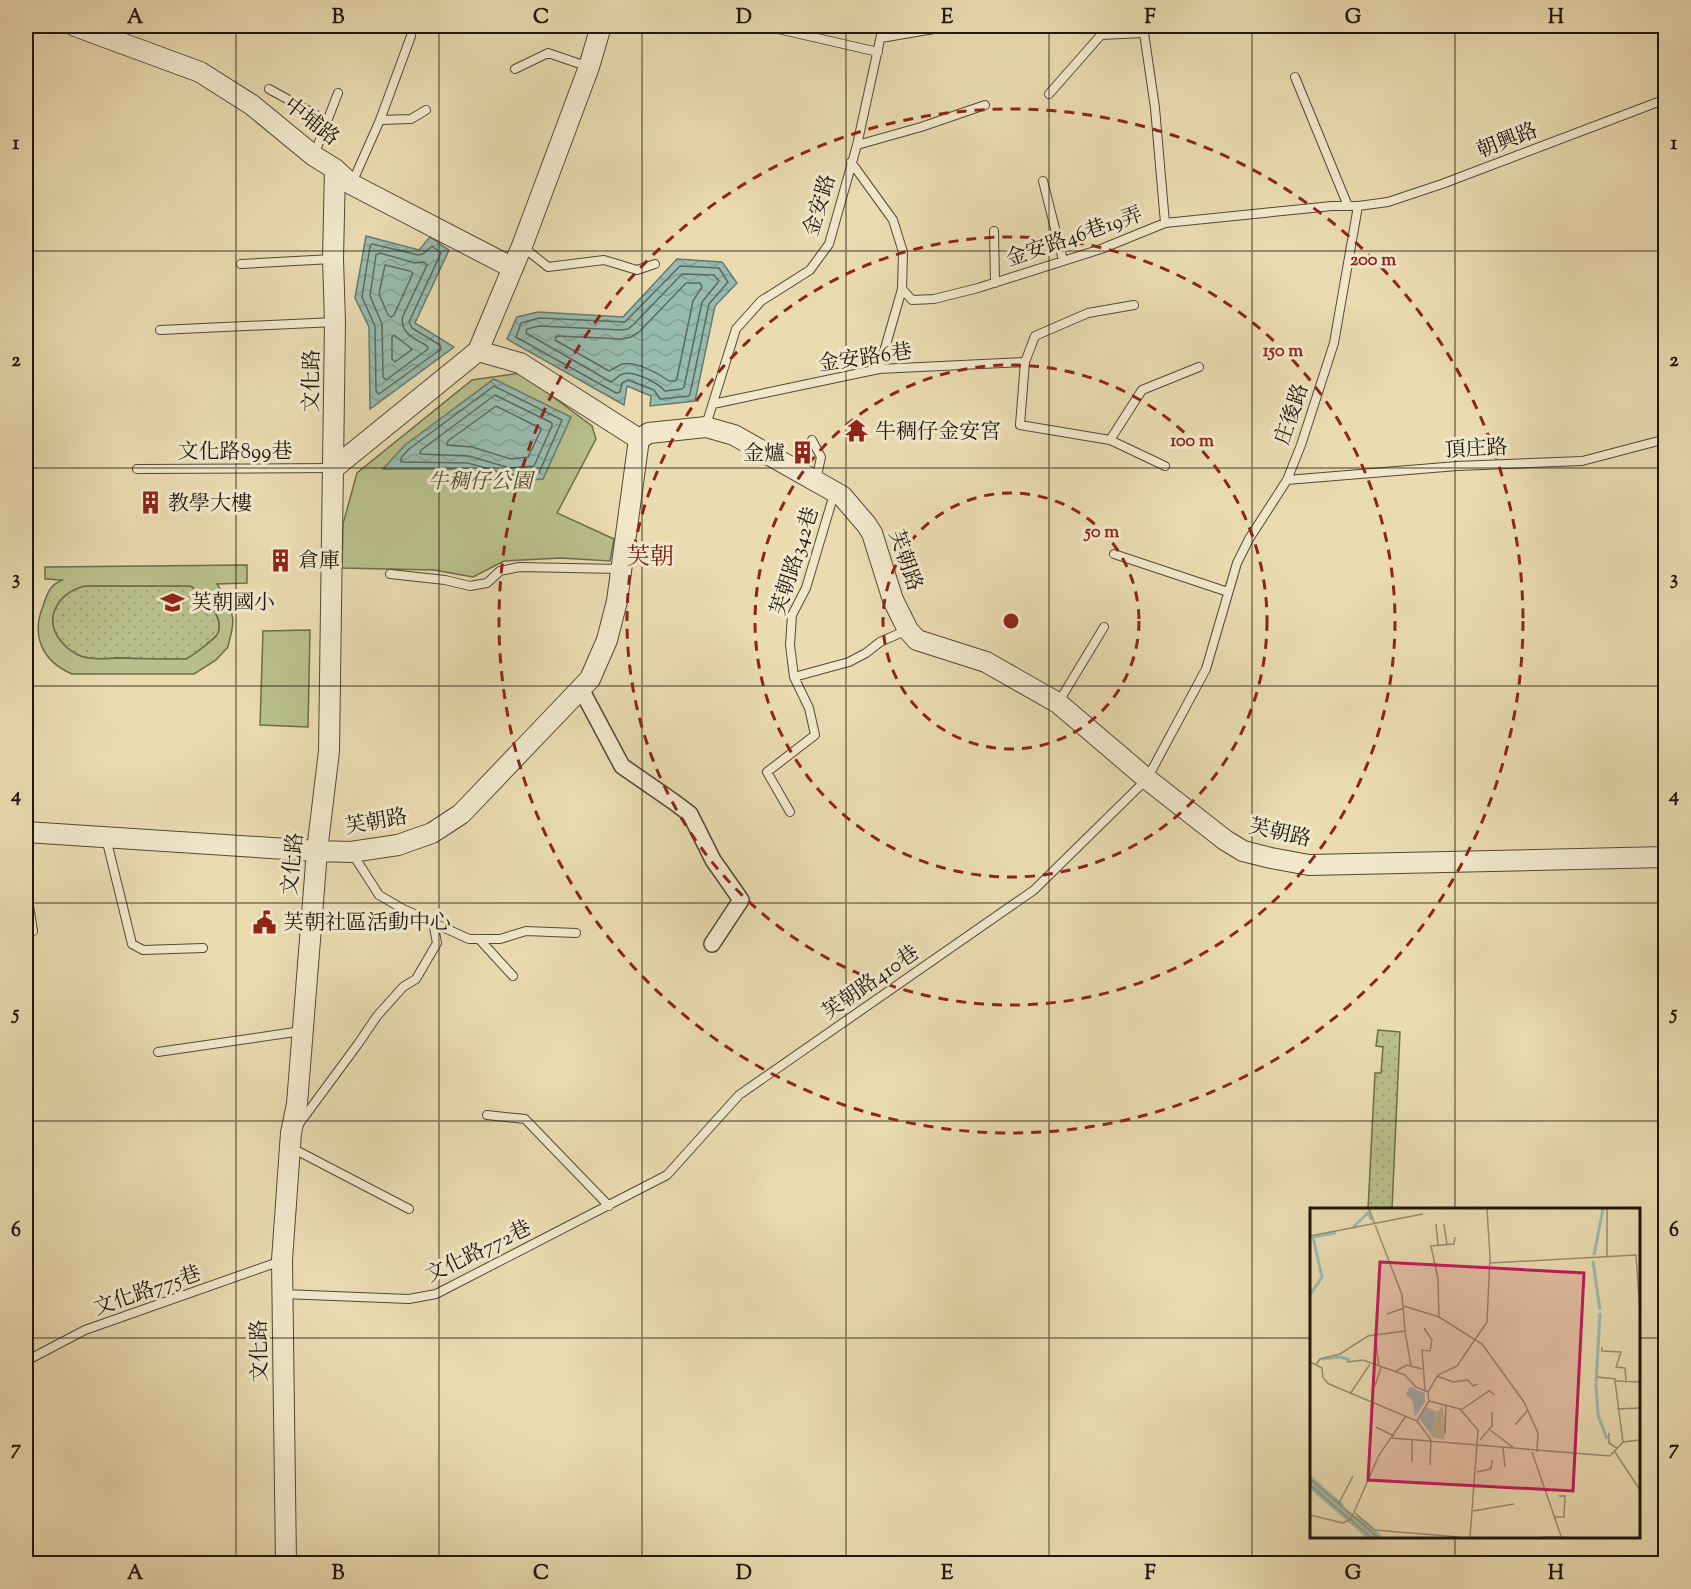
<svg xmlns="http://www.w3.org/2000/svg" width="1691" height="1589" font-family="'Sorts Mill Goudy','Noto Serif TC',serif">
<defs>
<pattern id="grass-dots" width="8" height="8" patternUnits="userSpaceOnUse" patternTransform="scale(1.5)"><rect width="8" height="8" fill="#b8c08b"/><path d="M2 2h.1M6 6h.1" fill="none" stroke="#9ea477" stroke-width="1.8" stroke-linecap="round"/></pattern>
<pattern id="water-waves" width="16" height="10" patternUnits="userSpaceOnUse" patternTransform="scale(1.5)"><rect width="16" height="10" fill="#98bbaf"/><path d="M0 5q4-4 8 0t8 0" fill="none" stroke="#83a095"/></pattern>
</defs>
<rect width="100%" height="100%" fill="#eadbb1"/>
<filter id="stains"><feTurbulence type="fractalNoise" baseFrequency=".00333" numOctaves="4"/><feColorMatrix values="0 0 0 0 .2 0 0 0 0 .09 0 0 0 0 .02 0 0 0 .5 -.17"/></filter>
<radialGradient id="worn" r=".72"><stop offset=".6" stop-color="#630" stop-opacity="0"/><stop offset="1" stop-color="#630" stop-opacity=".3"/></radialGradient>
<path fill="url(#grass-dots)" stroke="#6c6c4c" stroke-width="1.5" d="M84,586H191C202,597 227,617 217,635C215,638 209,642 206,645C199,650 194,655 186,659C164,659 143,659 121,658C110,658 99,660 89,658C69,656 47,632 54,612C59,598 70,590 84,586Z
M1378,1030L1400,1032L1392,1209H1368L1375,1073H1381L1383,1047L1376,1046Z"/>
<path fill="#b8c08b" stroke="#6c6c4c" stroke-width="1.5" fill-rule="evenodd" d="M521,373L592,426L596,439L557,513L614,539L610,561L561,558L504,561L473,577L434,570L342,568L343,524L357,473L472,380Z
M247,565V583L217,584L230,605L233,620L232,630L228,647L216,660L194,674H72C42,661 31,636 43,606C45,600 47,593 51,588C53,585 58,582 62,580L45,579V567ZM84,586H191C203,597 227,617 217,635C215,638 209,642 206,645C199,650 194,655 186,659C164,659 143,659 121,658C110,658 99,660 89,658C69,656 47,632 54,612C59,598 70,590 84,586Z
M310,630L308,727L260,725L263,631Z"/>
<path fill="url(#water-waves)" stroke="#68796f" stroke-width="1.5" d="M366,236L419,250L430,237L449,250L415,323L454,347L370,409L369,327L355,298Z
M677,259L722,262L737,283L715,306L695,401L650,406L651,396L627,386L624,405L507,339L517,317L538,312L623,317Z
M494,379L571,417L543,479L508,482L467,469H383L405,445Z"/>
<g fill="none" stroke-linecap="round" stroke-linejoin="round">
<path stroke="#5c695e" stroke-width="1.5" d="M372,244L418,255L423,254L432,246L441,253L409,322L412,328L440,345L441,349L379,394L376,391L375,326L362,297L370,246Z
M380,253L415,263L424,262L427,265L403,316C399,333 414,338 427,346L428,349L386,380L383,377L382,324L370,296L376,255Z
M385,265L410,271L413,273L394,315L391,317L388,315L379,294Z
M680,266L719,268L728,282L709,304L690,394L689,396L660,399L654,390L628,380L622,383L620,392L616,393L516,337L521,323L539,318L625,322Z
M682,274L714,275L719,281L702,302L684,387L682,389L665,391C658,383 634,370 623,374C618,375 615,380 611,382L526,333L527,329L539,326L622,330L628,329L633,325Z
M686,283H700L702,287L693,301L677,378L675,381H669C658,373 636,361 622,364C618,366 613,369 609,371L555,340L556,337L558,336L622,339L631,337L639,332Z
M394,335L412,349L410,351L395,362L392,359V337Z
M494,386L562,420L539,473L509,475L468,463L401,462V458L409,449Z
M495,395L552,423V426L534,466L510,468L469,456L420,454L421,450Z
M496,406L540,428L541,430L528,457L511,459L472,447L447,445L448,441Z"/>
<defs>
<path id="service" d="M765,26L878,52
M1143,26L1155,108L1165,223L1332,206H1358L1388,202L1442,184L1666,99
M881,38L951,26
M515,69L548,53L589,67
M1295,77L1348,206
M269,89L327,121
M1049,94L1101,35L1144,33
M380,120L411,119L426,110
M857,145L921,127L985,105
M314,155L338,93
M851,162L893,220L903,252L902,289L879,369
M1043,181L1063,260
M352,183L380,120L411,36
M994,231L995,283
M523,247L548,267L604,260L637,270L655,264
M241,264L332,259
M902,289L912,300L934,299L978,288L1101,249L1165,223
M160,330L335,322
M1025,362L1035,336L1088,313L1134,305
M713,404L879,369L1025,362L1020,425L1110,440L1142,390L1199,367
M706,425L736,329L761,301L810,270L829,244L857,145L883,26
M812,440L821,457L816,480
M1110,440L1165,466
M137,469L334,468
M1287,480L1457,466L1582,461L1666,439
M1114,554L1228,592
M390,574L445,580L470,586L487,583L500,571L519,567L620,569
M794,677L849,662L866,653L880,642L907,630
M1058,703L1104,627
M790,812L767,772L815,735L809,708L794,677L790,645L792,615L806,588L834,494
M106,838L132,944L143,950L203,948
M352,853L379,895L403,909L469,939H500L526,931L576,933
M26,887L33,931
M479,939L513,976
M158,1052L302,1031
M487,1115L525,1119L609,1206
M299,1124L358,1044L377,1016L403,987L416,979L437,943L433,922
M290,1147L409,1209
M283,1294L409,1299L436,1294L667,1175L739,1095L1034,890L1147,779L1206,669L1237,563L1249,539L1287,480L1301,445L1334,343L1358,206
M26,1361L85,1330L281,1261"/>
<path id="minor" d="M581,689L622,766L674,802L690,814L713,860L741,900L712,944"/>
<path id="tertiary" d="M75,26L200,72L252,105L314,156L335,169L351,184L513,268
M478,351L520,363L639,439
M639,439L649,433L706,427L734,435L842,496L866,524L872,533L893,600L908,630L917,640L986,662L1058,703L1147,779L1225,840L1243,851L1271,858L1309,865L1666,857
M334,468L478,351L522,246L589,67L601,26
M26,832L317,851L351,852L398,845L432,833L461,814L590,679L607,640L617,601L639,439
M286,1564L282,1260L291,1133L297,1104L317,851L329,751L335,322L333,259L335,169"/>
</defs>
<use href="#service" stroke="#524837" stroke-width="10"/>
<use href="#minor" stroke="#524837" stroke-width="18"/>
<use href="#tertiary" stroke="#524837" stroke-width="22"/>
<use href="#service" stroke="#f1e8cc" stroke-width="8"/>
<use href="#minor" stroke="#f1e8cc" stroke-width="15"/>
<use href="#tertiary" stroke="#f1e8cc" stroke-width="20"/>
</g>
<path fill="none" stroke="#1f170e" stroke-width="1.5" stroke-opacity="0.55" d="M236,26V1564M439,26V1564M642,26V1564M846,26V1564M1049,26V1564M1252,26V1564M1455,26V1210M26,251H1666M26,468H1666M26,686H1666M26,903H1666M26,1121H1666M26,1338H1312M1638,1338H1666M1455,1536V1564"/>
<g fill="none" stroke="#8f2418" stroke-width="3" stroke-dasharray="10 8">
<circle cx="1011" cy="621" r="128"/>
<circle cx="1011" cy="621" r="256"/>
<circle cx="1011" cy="621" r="384"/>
<circle cx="1011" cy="621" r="512"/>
</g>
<defs>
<symbol id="temple-bare" viewBox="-9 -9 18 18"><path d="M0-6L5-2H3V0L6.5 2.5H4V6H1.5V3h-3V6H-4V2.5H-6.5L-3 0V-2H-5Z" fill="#8f2418" stroke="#f1e8cc" stroke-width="2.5" paint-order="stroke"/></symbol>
<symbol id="building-bare" viewBox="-9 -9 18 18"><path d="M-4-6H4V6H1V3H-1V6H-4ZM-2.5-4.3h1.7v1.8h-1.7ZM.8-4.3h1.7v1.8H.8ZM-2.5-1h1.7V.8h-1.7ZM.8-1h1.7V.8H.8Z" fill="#8f2418" stroke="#f1e8cc" stroke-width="2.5" paint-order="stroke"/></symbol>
<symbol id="school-bare" viewBox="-9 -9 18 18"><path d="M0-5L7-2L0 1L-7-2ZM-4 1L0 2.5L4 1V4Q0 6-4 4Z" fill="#8f2418" stroke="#f1e8cc" stroke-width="2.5" paint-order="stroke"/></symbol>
<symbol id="civic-bare" viewBox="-9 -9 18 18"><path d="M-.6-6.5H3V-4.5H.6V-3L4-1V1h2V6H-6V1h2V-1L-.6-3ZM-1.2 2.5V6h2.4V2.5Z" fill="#8f2418" stroke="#f1e8cc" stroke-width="2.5" paint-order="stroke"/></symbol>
</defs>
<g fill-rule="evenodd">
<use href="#temple-bare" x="840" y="414" width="33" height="33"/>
<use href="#building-bare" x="786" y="436" width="33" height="33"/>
<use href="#building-bare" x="134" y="486" width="33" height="33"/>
<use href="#building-bare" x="264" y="544" width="33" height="33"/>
<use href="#school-bare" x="156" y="586" width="33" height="33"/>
<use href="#civic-bare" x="248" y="906" width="33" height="33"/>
</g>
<g text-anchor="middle" stroke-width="6" stroke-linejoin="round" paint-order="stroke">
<g font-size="21" fill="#1f170e" stroke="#f1e8cc">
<text transform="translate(312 121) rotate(38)" y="7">中埔路</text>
<text transform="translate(1507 140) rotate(-21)" y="7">朝興路</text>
<text transform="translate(819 205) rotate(-73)" y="7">金安路</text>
<text transform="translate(1074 236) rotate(-19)" y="7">金安路46巷19弄</text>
<text transform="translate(865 357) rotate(-8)" y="7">金安路6巷</text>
<text transform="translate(311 381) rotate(-89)" y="7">文化路</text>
<text transform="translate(1291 414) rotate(-71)" y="7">庄後路</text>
<text transform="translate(1476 448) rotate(-3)" y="7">頂庄路</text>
<text x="235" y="458">文化路899巷</text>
<text transform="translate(906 560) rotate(71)" y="7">芙朝路</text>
<text transform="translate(794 561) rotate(-72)" y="7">芙朝路342巷</text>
<text transform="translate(376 821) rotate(-10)" y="7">芙朝路</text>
<text transform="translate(1280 832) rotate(13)" y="7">芙朝路</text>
<text transform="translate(292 864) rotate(-84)" y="7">文化路</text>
<text transform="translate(870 982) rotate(-35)" y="7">芙朝路410巷</text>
<text transform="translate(478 1251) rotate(-26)" y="7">文化路772巷</text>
<text transform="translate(147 1290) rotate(-19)" y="7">文化路775巷</text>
<text transform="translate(259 1351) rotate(-91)" y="7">文化路</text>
</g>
<g font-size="21" fill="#1f170e" stroke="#f1e8cc" text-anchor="start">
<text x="875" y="438">牛稠仔金安宮</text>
<text x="785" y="460" text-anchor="end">金爐</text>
<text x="168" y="510">教學大樓</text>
<text x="298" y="567">倉庫</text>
<text x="191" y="609">芙朝國小</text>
<text x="283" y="929">芙朝社區活動中心</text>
</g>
<g font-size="21" font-style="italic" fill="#4d4a34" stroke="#f1e8cc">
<text x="480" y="488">牛稠仔公園</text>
</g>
<g font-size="24" fill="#7a1f14" stroke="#f1e8cc">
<text x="650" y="564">芙朝</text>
</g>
</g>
<g transform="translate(1310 1208)">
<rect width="330" height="330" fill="#eadbb1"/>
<path d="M132,197L136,215L134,232L122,229L110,207L117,199L128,204Z" fill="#b8c08b"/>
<path d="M100,179L115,185V194L105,209L103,194L96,186ZM116,201L124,205L121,226L110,211Z" fill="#98bbaf"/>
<path fill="none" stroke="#98bbaf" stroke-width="3" d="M43,19L58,5L62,12M284,47L293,1M283,53L290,102M0,87L12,69L3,29L26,25M290,105L286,176L288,207L297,231M12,151L31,149L40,152M0,269L33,298M0,274L65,329M0,279L58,329M46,308L71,329"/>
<path fill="none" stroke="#998d70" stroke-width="1.5" d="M297,1V50M126,16L128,37M134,16L137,37M0,28L113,6M180,55L326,47L330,104M94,98L129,109L172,136L214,194L228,225L227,244M77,106L94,100M129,109L128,71L121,38L144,36L145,29M114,120L122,132L120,143L112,142L115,183M95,123L101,158M65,125L69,159M292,139V143L311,144L306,159L315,160L316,172M0,154L12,160L13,170L19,176L107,213L121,232M37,154L53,152L95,167L106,179L118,184M6,157L10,151L30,146L58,128L95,123L92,87L59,1M86,163L97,157L112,161M127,168L143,174L158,172L163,178L168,176M287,169L306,171M65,178L71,159M40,186L60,156M119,193L118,184L128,167L147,158L177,114L180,48L177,1M119,193L150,201L168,222L160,329M307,201L330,200M151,202L179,183L185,187M107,213L119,193M205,217L218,202M66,219L84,228M180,222L204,240M299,225V235L307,240M135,226L136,196M82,230L300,248L313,234L330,232M170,232L182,218V204M313,234L305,173L330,174M193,240L195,259M222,244L251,328M305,244L330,282M102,254V231M120,257L121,232M167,264L181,261L182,252M0,271L68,329M0,277L61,329M29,295L43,268M163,303L204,296M45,305L65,322L149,329M0,307L33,315L41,311L69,247L96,208M244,309H254L255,288H249M232,329H257"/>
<path fill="#c2185b" fill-opacity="0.15" stroke="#c2185b" stroke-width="3" d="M70,54L274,65L263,283L58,272Z"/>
<rect width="330" height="330" fill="none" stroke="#1f170e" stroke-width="3"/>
</g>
<circle cx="1011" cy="621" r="9" fill="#8f2418" stroke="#f1e8cc" stroke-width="3"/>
<g font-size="18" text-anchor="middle" font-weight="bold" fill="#8f2418" stroke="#f1e8cc" stroke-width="6" stroke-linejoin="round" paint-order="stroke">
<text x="1373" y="265">200 m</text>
<text x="1283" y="356">150 m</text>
<text x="1192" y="446">100 m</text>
<text x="1102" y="537">50 m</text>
</g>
<rect width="1691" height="1589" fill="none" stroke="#eadbb1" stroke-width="66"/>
<rect x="33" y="33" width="1625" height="1523" fill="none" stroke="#1f170e" stroke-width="2"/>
<g font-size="20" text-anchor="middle" font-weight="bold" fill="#1f170e">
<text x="135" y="23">A</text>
<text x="338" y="23">B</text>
<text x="541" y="23">C</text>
<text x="744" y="23">D</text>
<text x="947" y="23">E</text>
<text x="1150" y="23">F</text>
<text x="1353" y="23">G</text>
<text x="1556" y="23">H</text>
<text x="16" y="149">1</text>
<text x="1674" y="149">1</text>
<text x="16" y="366">2</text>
<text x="1674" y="366">2</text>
<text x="16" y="584">3</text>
<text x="1674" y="584">3</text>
<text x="16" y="801">4</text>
<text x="1674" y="801">4</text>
<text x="16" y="1019">5</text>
<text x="1674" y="1019">5</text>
<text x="16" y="1236">6</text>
<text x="1674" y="1236">6</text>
<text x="16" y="1454">7</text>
<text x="1674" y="1454">7</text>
<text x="135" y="1579">A</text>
<text x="338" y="1579">B</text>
<text x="541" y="1579">C</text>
<text x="744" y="1579">D</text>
<text x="947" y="1579">E</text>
<text x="1150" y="1579">F</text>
<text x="1353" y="1579">G</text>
<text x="1556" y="1579">H</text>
</g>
<rect width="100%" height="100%" filter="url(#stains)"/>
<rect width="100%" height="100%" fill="url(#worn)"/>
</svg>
